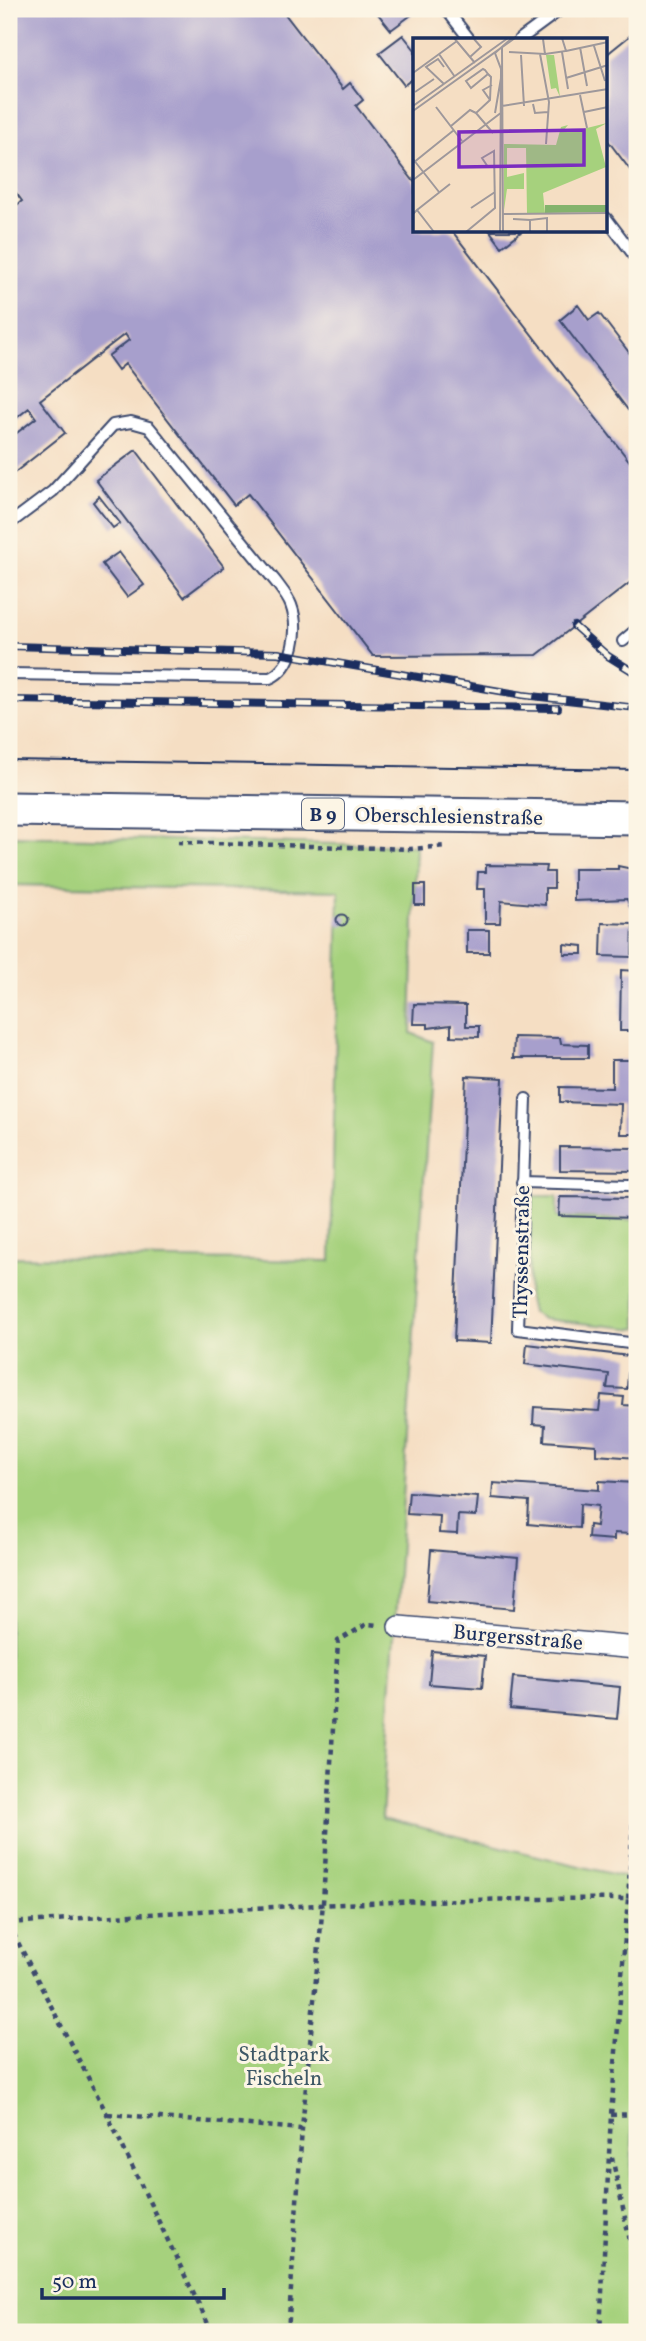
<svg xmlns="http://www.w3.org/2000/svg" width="646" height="2341" font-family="Vollkorn,serif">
<rect width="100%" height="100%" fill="#fcf5e5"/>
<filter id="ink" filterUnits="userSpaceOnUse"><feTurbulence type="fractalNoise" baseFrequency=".0143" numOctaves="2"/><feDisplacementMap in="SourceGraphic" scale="14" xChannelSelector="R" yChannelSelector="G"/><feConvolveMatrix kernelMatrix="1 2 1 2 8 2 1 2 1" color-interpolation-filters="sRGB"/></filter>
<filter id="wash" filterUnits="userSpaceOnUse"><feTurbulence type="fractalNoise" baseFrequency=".00686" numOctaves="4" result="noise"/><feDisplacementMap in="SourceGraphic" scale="28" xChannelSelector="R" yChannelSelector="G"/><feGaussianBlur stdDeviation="1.57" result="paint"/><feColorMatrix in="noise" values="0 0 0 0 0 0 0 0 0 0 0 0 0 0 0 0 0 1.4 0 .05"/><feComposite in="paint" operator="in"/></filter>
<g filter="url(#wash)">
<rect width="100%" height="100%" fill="#f5dec3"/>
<path fill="#a6d17d" stroke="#60806e" stroke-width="2" d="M9,836L416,846L411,1033L433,1042L382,1818L637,1880V2014L631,2180L637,2211V2332H9V1257L331,1261L339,891L9,885Z
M532,1196H557V1217L635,1220L637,1199V1329L543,1319L532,1312L528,1295Z"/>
<g id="blocks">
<path fill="#a79fcc" d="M9,9H281L343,89L350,83L363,100L356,106L415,183V231H452L637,471V577L537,655L373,656L248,494L234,505L125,364L118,370L108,356L129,340L125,334L40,400L65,433L9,477V439L36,418L29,408L9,424V211L22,201L9,183Z
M374,9H410L414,13L391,30Z
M637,30V179L606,138V55Z
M403,35L415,50V77L404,85L379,53Z
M490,231H522L502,247Z
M578,305L589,320L599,313L637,363V403L628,410L560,320Z
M136,450L224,567L184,597L96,480Z
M99,496L120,523L113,528L93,502Z
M119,552L144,585L127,597L102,564Z
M486,865L546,866L545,872H554V888H545V905L501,901L500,923H485V889H477L478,872H486Z
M618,866L637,870V907H630L627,899L574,901V869H618Z
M415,885H425V905H415Z
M336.5 920a5.5 5.5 0 1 1 11 0a5.5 5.5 0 1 1-11 0Z
M602,923L633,924L632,957L601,956Z
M467,930H489V953H467Z
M564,944L583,946V954H564Z
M621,970L637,971V1031H620Z
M414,1004L466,1005V1026H479V1037L451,1036V1025L428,1028V1024H413Z
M514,1037L560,1038L561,1044L588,1045V1058H513Z
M612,1060H637V1134H620L621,1104L560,1102V1087L612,1088Z
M466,1076L503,1078L491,1343L454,1341Z
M560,1147L637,1148V1171L560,1170Z
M560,1197L637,1198V1218L559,1216Z
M527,1344L629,1356L627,1389L607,1388L609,1374L525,1364Z
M601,1395L624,1397L623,1405L637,1406V1458L596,1455V1445L544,1441L545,1425L533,1424L534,1407L599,1411Z
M599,1481L635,1483L631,1534L614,1533V1540L588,1538L589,1525L596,1526L598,1506L580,1504L579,1528L538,1525L528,1524L529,1501L492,1498L493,1483L599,1490Z
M409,1492L478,1497L476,1516L458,1515L457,1534L439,1533L440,1516L407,1514Z
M431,1550L518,1558L514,1609L427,1601Z
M432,1651L485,1656L482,1688L429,1684Z
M513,1677L620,1687L617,1719L510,1709Z"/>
</g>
</g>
<g filter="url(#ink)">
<use href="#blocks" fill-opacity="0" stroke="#3c496d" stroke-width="2"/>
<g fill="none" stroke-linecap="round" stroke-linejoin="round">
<defs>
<path id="lane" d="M446,9L470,40
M519,40L561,9
M606,218L637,259
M9,524L53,491L113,425L131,422L149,427L276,582C281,589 288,597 291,605C300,629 294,667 270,678L9,674
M623,641L637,629
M526,1099L518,1329L637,1344
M522,1182L629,1185"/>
<path id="street" d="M399,1627L637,1648"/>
<path id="primary" d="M9,809L637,818"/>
</defs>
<use href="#lane" stroke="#3c496d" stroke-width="14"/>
<use href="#street" stroke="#3c496d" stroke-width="24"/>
<use href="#primary" stroke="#3c496d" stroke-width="37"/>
<path stroke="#3c496d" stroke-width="4.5" stroke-dasharray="5 5" stroke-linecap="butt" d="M178,842L411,849L445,846
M637,1754L628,1899L637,1898
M9,1923C215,1909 421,1897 628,1899L611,2115L600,2332
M9,1925L107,2114L212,2332
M108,2114L302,2129
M611,2115L637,2114
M612,2157L637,2274
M288,2332L302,2129L323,1903L338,1641L367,1624L378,1625"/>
<use href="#lane" stroke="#fff" stroke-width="10"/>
<use href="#street" stroke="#fff" stroke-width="21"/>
<use href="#primary" stroke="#fff" stroke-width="33"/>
<path stroke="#1b2f5e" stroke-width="2" d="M9,760L637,770"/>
<defs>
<path id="rail" d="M574,626L608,656L637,674
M9,646L278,653L523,695L637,708
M9,700L558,708"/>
</defs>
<use href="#rail" stroke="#1b2f5e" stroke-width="8"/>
<use href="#rail" stroke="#fcf5e5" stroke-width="5" stroke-dasharray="16" stroke-linecap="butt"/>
</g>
</g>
<g text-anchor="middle" stroke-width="6" stroke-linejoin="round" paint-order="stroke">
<rect fill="#fcf5e5" stroke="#5e6a86" stroke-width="2" x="302" y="798.5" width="42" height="31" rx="5"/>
<g font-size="19" font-weight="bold" fill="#1b2f5e">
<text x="323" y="821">B 9</text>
</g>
<g font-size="21" fill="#1b2f5e" stroke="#fcf5e5">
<text transform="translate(449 816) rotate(1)" y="7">Oberschlesienstraße</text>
<text transform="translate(521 1252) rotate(-89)" y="7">Thyssenstraße</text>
<text transform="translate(518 1637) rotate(5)" y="7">Burgersstraße</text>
</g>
<g font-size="21" fill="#3e5866" stroke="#fcf5e5">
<text x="284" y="2061">Stadtpark<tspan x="284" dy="24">Fischeln</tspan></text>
</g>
</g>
<g transform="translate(413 38)">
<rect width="194" height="194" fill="#f5dec3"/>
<path d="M133,17H141L147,59L143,50L138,51ZM194,85L183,91L193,129L130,155L132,175H114L113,110H94V139L111,135V151H94L91,172V106L143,107L148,89L155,87L150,93H162Z" fill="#a6d17d"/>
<path d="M132,167H194V174L132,175Z" fill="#84b36c"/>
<path fill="none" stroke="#9e989b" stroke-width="2" d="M41,0L62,25M181,8L192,43M167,9L174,48M89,10L90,194M153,13L195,4M96,14L132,16L130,1M149,14L155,51M26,16L42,39M127,16L136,64L133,106M132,16L153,13L149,0M108,17L111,68M57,19L68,9L61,1M0,35L44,3M75,36L58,50L53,43L70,31L72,32L75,36L78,39L77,62L63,75L80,95M153,40L195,27M31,46L13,29L25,21L31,29M2,54L21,41M167,57L174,90M77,62L70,52L79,47M120,66L122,75L135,74M0,68L95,0M89,68L195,51M23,69L49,103M0,73L102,0M171,74L195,69M82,75L88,40M38,88L57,72L63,75M90,92L134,93M0,121L26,154M0,125L41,92M0,142L89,74M58,170L82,154M4,172L37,146M0,176L4,172L21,194M90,176L195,175M100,181L117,182V194M117,182L134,180V194M53,194L82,170L81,113L69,120L75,129M87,194L88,31L82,15L99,0M117,194H149"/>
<path fill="#7b2cbf" fill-opacity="0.15" stroke="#7b2cbf" stroke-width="3.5" d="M171,92V127L46,129V94Z"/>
<rect width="194" height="194" fill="none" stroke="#1b2f5e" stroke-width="3.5"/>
</g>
<rect width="646" height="2341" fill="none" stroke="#fcf5e5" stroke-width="35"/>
<path d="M42 2288v10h182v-10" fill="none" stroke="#1b2f5e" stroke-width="3.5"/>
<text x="52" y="2288" font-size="21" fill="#1b2f5e" stroke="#fcf5e5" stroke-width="5" paint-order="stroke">50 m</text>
</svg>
